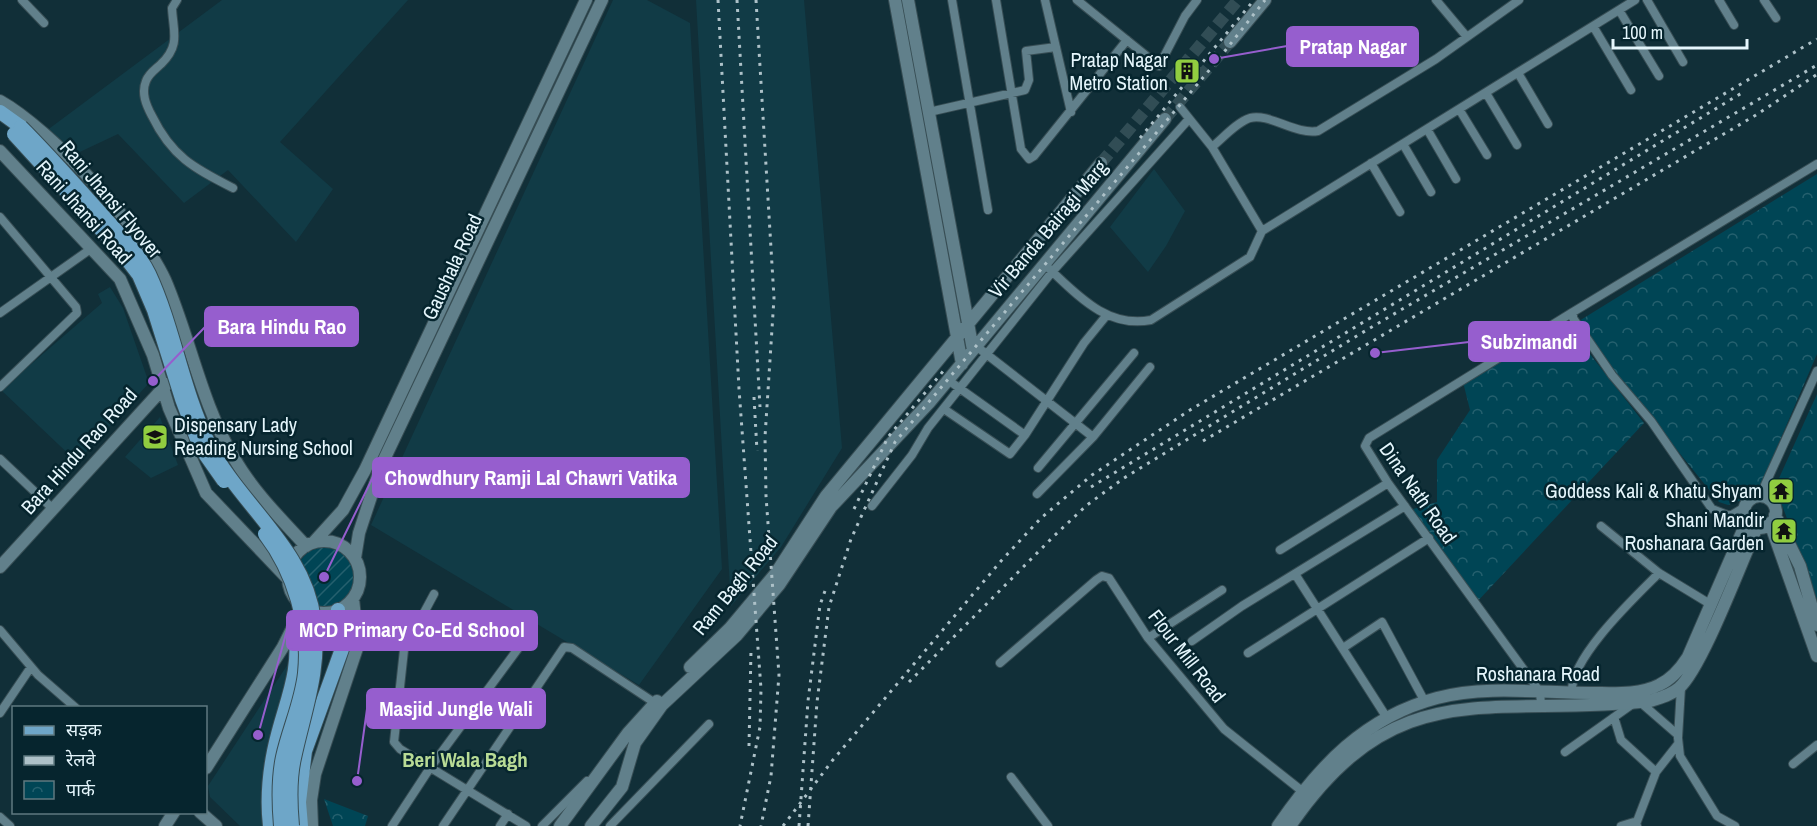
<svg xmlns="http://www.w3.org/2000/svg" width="1817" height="826" font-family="'Archivo Narrow','Noto Sans Devanagari',sans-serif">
<defs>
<pattern id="park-crowns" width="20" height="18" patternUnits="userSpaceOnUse" patternTransform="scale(1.5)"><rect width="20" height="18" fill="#004555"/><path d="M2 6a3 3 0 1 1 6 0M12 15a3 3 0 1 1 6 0" fill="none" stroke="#25606e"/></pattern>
<pattern id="garden-furrows" width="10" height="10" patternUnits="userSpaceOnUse" patternTransform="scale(1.5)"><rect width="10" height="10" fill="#004555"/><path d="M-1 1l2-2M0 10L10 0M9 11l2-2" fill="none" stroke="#25606e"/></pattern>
</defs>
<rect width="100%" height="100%" fill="#112f38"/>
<path fill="#113b46" d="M222,0H408L280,142L333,189L296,242L228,170L184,203L118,134L67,158L42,134Z
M613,0H647L690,23L722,569L639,685L371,525Z
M696,0H804L842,448L781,547L731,606Z
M1154,169L1185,211L1166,246L1148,272L1110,227Z
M110,287L123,308L149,383L77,462L1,390L102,303L98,294Z
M160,417L178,465L151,478L125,457Z
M288,664L289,680L264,788L263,826H240L210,797L208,786Z"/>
<path fill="url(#park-crowns)" d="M1817,174V354L1759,489L1752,496L1728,505L1719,502L1606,362L1579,321Z
M1564,321L1644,423L1475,604L1403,512L1437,502V460L1470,410L1463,382Z
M1817,394V599L1782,505L1771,496Z
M324,799L368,816L365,826H333Z"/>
<path fill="url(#garden-furrows)" d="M320,547C371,548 360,619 312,605L297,564L308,552Z"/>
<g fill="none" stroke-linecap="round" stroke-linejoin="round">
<path stroke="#314d55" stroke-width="12" stroke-dasharray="12 6" stroke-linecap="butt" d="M1165,119L1230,42
M1101,163L1238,0"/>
<defs>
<path id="street" d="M22,0L44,23
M177,0L172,8C173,31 181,45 161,64C156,69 149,73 146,81C141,93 146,105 152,116C172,157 194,168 233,188
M952,0L988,210
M996,0L1021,149L1029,159L1034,156L1127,40
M1045,0L1071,112
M1077,0L1159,66L1185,16L1197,0
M1436,0L1467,37
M1647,0L1683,62
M1719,0L1734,25
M1764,0L1776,18
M1619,10L1659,76
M1593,26L1631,90
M1518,73L1548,124
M1486,93L1517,145
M1180,107L1212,147C1223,138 1237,122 1250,118C1270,113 1295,135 1318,131L1436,59L1519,0
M1459,109L1487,155
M929,112L1025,90L1029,80L1026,51L1056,47
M1427,129L1456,179
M1403,144L1431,192
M1212,147L1262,231
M1371,163L1400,212
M0,217L76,307L77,313L0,387
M1044,264C1075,292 1105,329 1151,320L1250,257L1262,231L1635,0
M0,313L92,248
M976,346L1093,437
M944,409L1010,454L1025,435L948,380
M1025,435L1084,343L1106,316
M0,459L53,509
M1038,468L1134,353
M1037,494L1093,437L1150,367
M1763,497L1765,485L1817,371
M872,506L912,455L928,428L1052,272L1189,119
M1745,507L1730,516L1712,509L1651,421L1612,375L1573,318V312L1817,164
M1601,526L1659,573L1710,604
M1280,550L1388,483
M1295,574L1387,718
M434,594L404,650L394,742L400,749L526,826
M0,630L38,675L76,708
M1148,638L1222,590
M1192,641L1242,606L1405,506
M1343,648L1382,622L1425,702
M1248,653L1429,538
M1000,663L1096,580L1102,576L1109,578L1148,638L1224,729L1302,791
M1681,687L1678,738L1680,756L1717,816L1735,826
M1572,693C1569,659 1635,597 1659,573
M1640,702L1678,735
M1541,704L1540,692L1388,483L1365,446L1369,438L1573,312
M0,713L31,667
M1614,717L1621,740L1656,772
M1565,752L1634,703
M1793,764L1817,745
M1011,777L1048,826
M0,817L10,826
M1636,824L1656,772L1678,744
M392,826L430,768L520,646
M443,826L564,647L572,648L655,703
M500,826L508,814
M542,826L587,781
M610,826L709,724
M1621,826L1634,822L1637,826"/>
<path id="secondary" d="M895,0L962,364
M908,0L973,350
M1230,42L1265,0
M0,101C50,129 141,227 165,280C190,338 201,403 234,458C252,490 281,519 306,546
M0,151L120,279L153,355L169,408L206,493L289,580
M1744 512a16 16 0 1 1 32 0a16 16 0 1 1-32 0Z
M1775,515L1800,566L1817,625
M1770,523L1817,656
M288 577a36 36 0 1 1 72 0a36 36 0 1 1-72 0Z
M314,542L343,510L365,470L586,0
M355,558L359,533L381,466L602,0
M0,567L167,384
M690,667L730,628L776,573L826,496L1101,163
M206,768L283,647L296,621
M200,812L216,826
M165,826L174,812
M312,826L311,800L315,774L358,645L353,599
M560,826L628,733L657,701
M591,826L622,787L635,743L662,705L737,635L779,585L831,507L929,403L1165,119
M1278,826C1319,766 1365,717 1437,698C1486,685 1542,693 1592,693C1614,693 1639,695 1659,685C1672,679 1681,668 1688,657L1747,521
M1290,826C1398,669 1491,719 1650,701C1660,698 1671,695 1679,688C1702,668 1742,560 1757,527"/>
<path id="primary" d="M0,112L21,127
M270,826C267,801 269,776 274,751C284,702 302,678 295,624
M301,826L299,802L305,751L342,649L338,610"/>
</defs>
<use href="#street" stroke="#374d54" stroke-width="10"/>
<use href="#secondary" stroke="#374d54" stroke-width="14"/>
<use href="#primary" stroke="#374d54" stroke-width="16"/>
<use href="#street" stroke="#61808b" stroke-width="8"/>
<use href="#secondary" stroke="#61808b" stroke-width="12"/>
<use href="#primary" stroke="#6ea6c8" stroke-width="14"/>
<path stroke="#adc1c8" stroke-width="3" stroke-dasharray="3 6" stroke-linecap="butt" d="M718,0L739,389L761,689L760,727L740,826
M737,0L760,407
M756,0L774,298L765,437L766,496L779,675L771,776L761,826
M1140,138L1254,0
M754,397L757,451
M1203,441L1756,115L1816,75
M1091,487L1745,91
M854,509L888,437L945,369
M909,682L1054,536L1087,505L1124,478L1360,334L1817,65
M749,746L751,650
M783,826L832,761L1001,561L1041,518L1092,475L1190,410L1817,39
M799,826L808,701L820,605L826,588
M808,826L817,702L829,607L851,539L895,442L1217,61L1265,0"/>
<defs>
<path id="primary-bridge" d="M21,127C50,156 77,187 104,217C120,235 139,253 149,274C174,328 182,389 208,442C238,504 305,547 314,620C321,669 304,711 294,758C289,780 290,804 292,826
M14,134L119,249L139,275L154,310L182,399L200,447L224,481
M265,534C294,572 310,625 305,673C302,702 289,729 283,757C278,780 279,803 281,826"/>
</defs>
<use href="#primary-bridge" stroke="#374d54" stroke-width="16" stroke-linecap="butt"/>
<use href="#primary-bridge" stroke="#6ea6c8" stroke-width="14"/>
</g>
<defs>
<symbol id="building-square" viewBox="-11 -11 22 22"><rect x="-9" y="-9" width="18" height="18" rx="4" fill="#91cd40" stroke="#06252e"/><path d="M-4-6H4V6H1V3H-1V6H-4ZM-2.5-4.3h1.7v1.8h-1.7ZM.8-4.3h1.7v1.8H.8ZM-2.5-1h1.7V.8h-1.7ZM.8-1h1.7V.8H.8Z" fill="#111"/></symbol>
<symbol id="university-square" viewBox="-11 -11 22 22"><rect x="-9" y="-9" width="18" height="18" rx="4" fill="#91cd40" stroke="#06252e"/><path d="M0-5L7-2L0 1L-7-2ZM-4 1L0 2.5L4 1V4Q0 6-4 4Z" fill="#111"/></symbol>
<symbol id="temple-square" viewBox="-11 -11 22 22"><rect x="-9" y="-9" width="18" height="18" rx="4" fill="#91cd40" stroke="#06252e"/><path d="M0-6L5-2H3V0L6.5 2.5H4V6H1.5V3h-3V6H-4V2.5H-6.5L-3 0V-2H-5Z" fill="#111"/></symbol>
</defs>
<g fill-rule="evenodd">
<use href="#building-square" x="1172" y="56" width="30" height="30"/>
<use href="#university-square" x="140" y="422" width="30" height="30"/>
<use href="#temple-square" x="1766" y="476" width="30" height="30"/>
<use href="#temple-square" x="1769" y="516" width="30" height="30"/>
</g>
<g text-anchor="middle" stroke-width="5" stroke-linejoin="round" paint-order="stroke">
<g font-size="20" fill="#e5f6fc" stroke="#06252e" text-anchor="end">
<text x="1168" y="67">Pratap Nagar<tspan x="1168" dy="23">Metro Station</tspan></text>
<text x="174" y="432" text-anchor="start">Dispensary Lady<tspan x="174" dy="23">Reading Nursing School</tspan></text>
<text x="1762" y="498">Goddess Kali &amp; Khatu Shyam</text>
<text x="1764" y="527">Shani Mandir<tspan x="1764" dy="23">Roshanara Garden</tspan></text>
</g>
<g font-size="20" fill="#e5f6fc" stroke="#06252e">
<text transform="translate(111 199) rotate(50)" y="7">Rani Jhansi Flyover</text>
<text transform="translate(84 212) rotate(48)" y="7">Rani Jhansi Road</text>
<text transform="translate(1048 229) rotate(-50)" y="7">Vir Banda Bairagi Marg</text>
<text transform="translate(452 267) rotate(-65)" y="7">Gaushala Road</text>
<text transform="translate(79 451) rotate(-48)" y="7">Bara Hindu Rao Road</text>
<text transform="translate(1418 493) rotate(55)" y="7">Dina Nath Road</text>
<text transform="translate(735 585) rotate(-51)" y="7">Ram Bagh Road</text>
<text transform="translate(1187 656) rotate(52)" y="7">Flour Mill Road</text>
<text x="1538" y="681">Roshanara Road</text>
</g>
<g font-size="21" font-weight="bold" fill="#b8db95" stroke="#06252e">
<text x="465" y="767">Beri Wala Bagh</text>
</g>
</g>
<path fill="none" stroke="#965ece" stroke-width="2" d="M1214 59L1287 46M153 381L205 327M1375 353L1469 342M324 577L373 477M258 735L287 630M357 781L367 709"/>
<g fill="#965ece" stroke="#06252e" stroke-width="2">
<circle cx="1214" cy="59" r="6"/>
<circle cx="153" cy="381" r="6"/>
<circle cx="1375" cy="353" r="6"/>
<circle cx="324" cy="577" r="6"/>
<circle cx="258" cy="735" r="6"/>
<circle cx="357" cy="781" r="6"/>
</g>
<g fill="#965ece" stroke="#965ece" stroke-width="2">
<rect x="1287" y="27" width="131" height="39" rx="6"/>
<rect x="205" y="307" width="153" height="39" rx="6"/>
<rect x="1469" y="322" width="120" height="39" rx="6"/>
<rect x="373" y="458" width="316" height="39" rx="6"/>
<rect x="287" y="611" width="250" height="39" rx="6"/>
<rect x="367" y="689" width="178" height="39" rx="6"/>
</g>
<g font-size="21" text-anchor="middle" font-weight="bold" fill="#fff">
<text x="1353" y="54">Pratap Nagar</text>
<text x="282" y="334">Bara Hindu Rao</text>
<text x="1529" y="349">Subzimandi</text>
<text x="531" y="485">Chowdhury Ramji Lal Chawri Vatika</text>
<text x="412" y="637">MCD Primary Co-Ed School</text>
<text x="456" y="716">Masjid Jungle Wali</text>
</g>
<rect x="12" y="706" width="195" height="108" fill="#06252e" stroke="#5f7980" stroke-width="1.5"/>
<rect x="24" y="726" width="30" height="9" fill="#6ea6c8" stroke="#5f7980" stroke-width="1.5"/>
<text x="66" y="736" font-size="18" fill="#e5f6fc">सड़क</text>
<rect x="24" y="756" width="30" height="9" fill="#adc1c8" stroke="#5f7980" stroke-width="1.5"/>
<text x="66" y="766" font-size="18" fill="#e5f6fc">रेलवे</text>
<rect x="24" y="781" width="30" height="18" fill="url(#park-crowns)" stroke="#5f7980" stroke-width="1.5"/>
<text x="66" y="796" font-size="18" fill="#e5f6fc">पार्क</text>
<path d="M1613 39v9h134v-9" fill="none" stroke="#e5f6fc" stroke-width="3"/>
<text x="1622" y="39" font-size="18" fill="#e5f6fc" stroke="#06252e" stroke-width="4.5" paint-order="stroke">100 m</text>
</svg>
